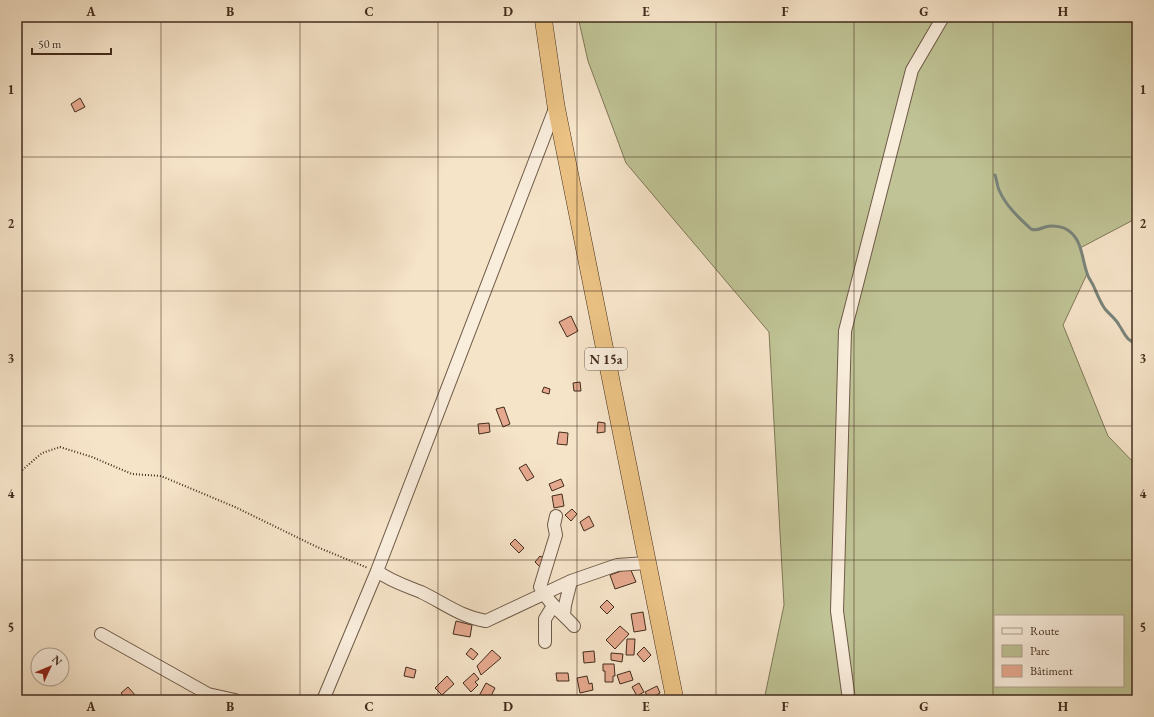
<svg xmlns="http://www.w3.org/2000/svg" width="1154" height="717" font-family="'EB Garamond',serif">
<rect width="100%" height="100%" fill="#f6e4c9"/>
<filter id="stains"><feTurbulence type="fractalNoise" baseFrequency=".005" numOctaves="4"/><feColorMatrix values="0 0 0 0 .2 0 0 0 0 .09 0 0 0 0 .02 0 0 0 .5 -.17"/></filter>
<radialGradient id="worn" r=".72"><stop offset=".6" stop-color="#630" stop-opacity="0"/><stop offset="1" stop-color="#630" stop-opacity=".3"/></radialGradient>
<path fill="#bfc395" stroke="#807858" fill-rule="evenodd" d="M578,17H1137V218L1080,248L1087,274L1063,325L1108,436L1137,466V700H764L784,605L769,332L626,163L588,61ZM995,616H1123V686H995Z"/>
<g fill="none" stroke-linecap="round" stroke-linejoin="round">
<path stroke="#79847b" stroke-width="3" d="M995,175C997,180 997,186 999,190C1006,206 1018,217 1031,229C1036,231 1040,229 1045,227C1052,225 1063,226 1069,231C1082,240 1082,259 1087,273C1088,278 1092,282 1094,287C1097,294 1100,302 1105,309C1109,314 1116,319 1119,325C1124,332 1126,341 1137,344"/>
</g>
<path fill="#e6a98f" stroke="#422c1c" d="M80,98L85,107L75,112L71,104Z
M571,316L578,331L567,337L559,322Z
M580,382L581,391H574L573,383Z
M544,387L550,389L549,394L542,392Z
M504,407L510,424L503,427L496,409Z
M598,422L605,423V432L597,433Z
M489,423L490,432L479,434L478,424Z
M559,432L568,433L567,445L557,444Z
M526,464L534,477L527,481L519,468Z
M561,479L564,486L552,491L549,484Z
M562,494L564,506L554,508L552,496Z
M572,509L577,514L571,521L565,515Z
M589,516L594,526L584,531L580,522Z
M515,539L524,548L519,553L510,544Z
M540,556L541,557L543,556L545,559V561L540,567L535,562Z
M630,568L636,582L615,589L610,575Z
M607,600L614,607L607,614L600,607Z
M643,612L646,630L634,632L631,614Z
M456,621L472,625L470,637L453,634Z
M620,626L629,634L615,649L606,640Z
M627,639H635L634,655H626Z
M644,647L651,655L644,662L637,654Z
M471,648L478,654L473,660L466,654Z
M492,650L501,658L481,675L477,666Z
M594,651L595,662L584,663L583,652Z
M611,653L623,654L622,662L611,660Z
M603,664H614L615,676H613V682H605V671H603Z
M406,667L416,670L414,678L404,676Z
M630,671L633,680L620,684L617,675Z
M474,673L479,679L475,682L478,685L471,692L463,683Z
M556,673H568L569,681H557Z
M447,676L454,684L442,695L435,688Z
M587,676L589,684L592,683L593,690L580,693L577,678Z
M486,683L495,688L489,700L479,696Z
M639,683L644,692L637,696L632,687Z
M657,686L660,693L649,699L645,692Z
M128,687L135,695L129,700H127L121,693Z"/>
<g fill="none" stroke-linecap="round" stroke-linejoin="round">
<defs>
<path id="minor" d="M556,516L554,525L556,535L540,587C548,603 562,613 574,626
M377,571C390,581 406,586 421,592C444,603 461,617 486,621L571,581L617,565L647,563
M564,615L565,605L571,581
M101,634L208,694L235,700
M545,642V619L553,606
M323,700L377,571L556,106
M849,700L837,611L845,331L912,70L943,17"/>
<path id="highway" d="M543,17L556,106L675,700"/>
</defs>
<use href="#minor" stroke="#6f5a47" stroke-width="14"/>
<use href="#highway" stroke="#422c1c" stroke-width="18"/>
<path stroke="#422c1c" stroke-width="2" stroke-dasharray="1 2" stroke-linecap="butt" d="M17,472H20L42,453L60,447L92,457L132,474L161,476L235,507L317,547L368,568"/>
<use href="#minor" stroke="#f9eddc" stroke-width="12"/>
<use href="#highway" stroke="#ebc284" stroke-width="17"/>
</g>
<path fill="none" stroke="#422c1c" stroke-width="1" stroke-opacity="0.55" d="M161,17V700M300,17V700M438,17V700M577,17V700M716,17V700M854,17V700M993,17V700M17,157H1137M17,291H1137M17,426H1137M17,560H1137"/>
<g text-anchor="middle" stroke-width="3" stroke-linejoin="round" paint-order="stroke">
<rect fill="#f9eddc" stroke="#796656" stroke-width="1" x="585" y="348" width="42" height="22" rx="3"/>
<g font-size="13" font-weight="bold" fill="#422c1c">
<text x="606" y="364">N 15a</text>
</g>
</g>
<rect width="1154" height="717" fill="none" stroke="#f6e4c9" stroke-width="44"/>
<rect x="994" y="615" width="130" height="72" fill="#f9eddc" stroke="#b0a08f"/>
<rect x="1002" y="628" width="20" height="6" fill="#f9eddc" stroke="#b0a08f"/>
<text x="1030" y="635" font-size="12" fill="#422c1c">Route</text>
<rect x="1002" y="645" width="20" height="12" fill="#bfc395" stroke="#b0a08f"/>
<text x="1030" y="655" font-size="12" fill="#422c1c">Parc</text>
<rect x="1002" y="665" width="20" height="12" fill="#e6a98f" stroke="#b0a08f"/>
<text x="1030" y="675" font-size="12" fill="#422c1c">Bâtiment</text>
<g transform="translate(50 667) rotate(46)"><circle r="19" fill="#f9eddc" stroke="#b0a08f"/>
<path d="M0-3L7 15L0 10L-7 15Z" fill="#8f2418"/>
<text y="-6" font-size="11" font-weight="bold" text-anchor="middle" fill="#422c1c">N</text>
</g>
<path d="M32 48v6h79v-6" fill="none" stroke="#422c1c" stroke-width="2"/>
<text x="38" y="48" font-size="12" fill="#422c1c" stroke="#f9eddc" stroke-width="3" paint-order="stroke">50 m</text>
<rect x="22" y="22" width="1110" height="673" fill="none" stroke="#422c1c" stroke-width="1.5"/>
<g font-size="13" text-anchor="middle" font-weight="bold" fill="#422c1c">
<text x="91" y="16">A</text>
<text x="230" y="16">B</text>
<text x="369" y="16">C</text>
<text x="508" y="16">D</text>
<text x="646" y="16">E</text>
<text x="785" y="16">F</text>
<text x="924" y="16">G</text>
<text x="1063" y="16">H</text>
<text x="11" y="94">1</text>
<text x="1143" y="94">1</text>
<text x="11" y="228">2</text>
<text x="1143" y="228">2</text>
<text x="11" y="363">3</text>
<text x="1143" y="363">3</text>
<text x="11" y="498">4</text>
<text x="1143" y="498">4</text>
<text x="11" y="632">5</text>
<text x="1143" y="632">5</text>
<text x="91" y="711">A</text>
<text x="230" y="711">B</text>
<text x="369" y="711">C</text>
<text x="508" y="711">D</text>
<text x="646" y="711">E</text>
<text x="785" y="711">F</text>
<text x="924" y="711">G</text>
<text x="1063" y="711">H</text>
</g>
<rect width="100%" height="100%" filter="url(#stains)"/>
<rect width="100%" height="100%" fill="url(#worn)"/>
</svg>
